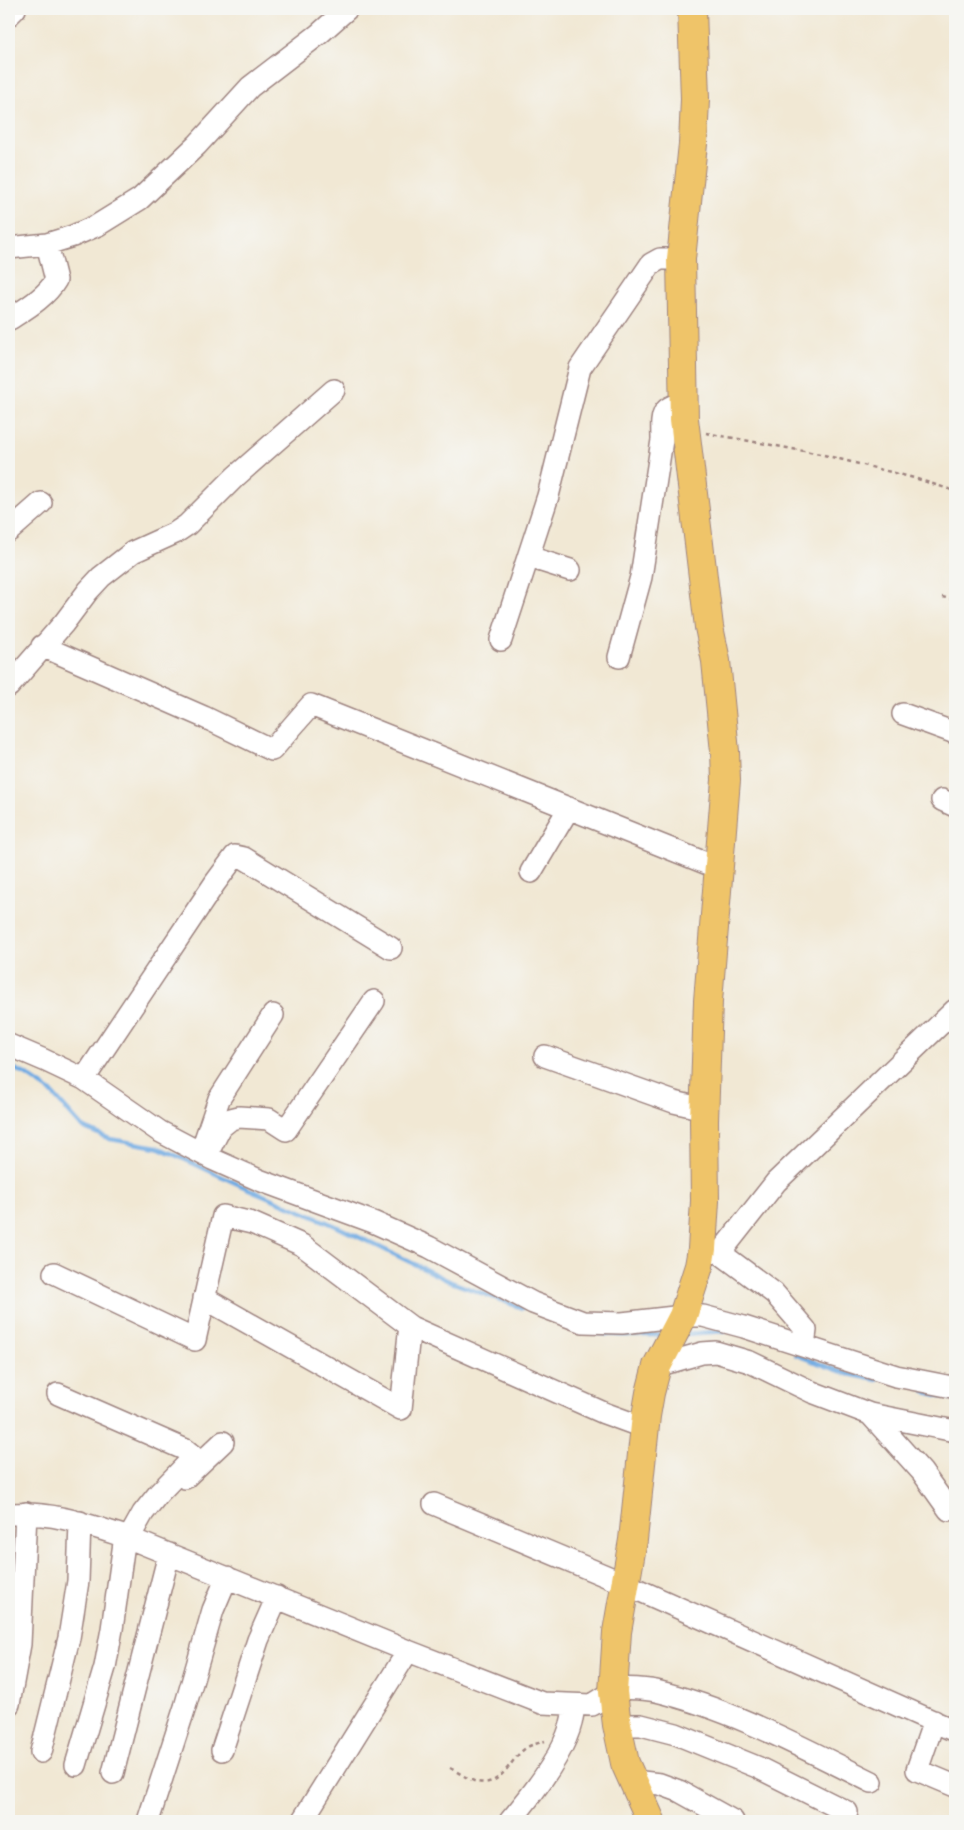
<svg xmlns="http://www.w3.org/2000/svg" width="964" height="1830" font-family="'IM FELL French Canon',serif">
<rect width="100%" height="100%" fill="#f6f6f2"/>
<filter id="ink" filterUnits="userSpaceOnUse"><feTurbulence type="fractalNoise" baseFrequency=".02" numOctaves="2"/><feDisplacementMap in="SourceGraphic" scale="10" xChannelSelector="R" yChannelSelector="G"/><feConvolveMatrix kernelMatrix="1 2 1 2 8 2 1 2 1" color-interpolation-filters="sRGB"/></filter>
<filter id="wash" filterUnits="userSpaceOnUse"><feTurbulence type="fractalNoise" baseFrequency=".0096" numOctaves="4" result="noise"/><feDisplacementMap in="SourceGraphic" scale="20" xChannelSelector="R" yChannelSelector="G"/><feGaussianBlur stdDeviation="1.12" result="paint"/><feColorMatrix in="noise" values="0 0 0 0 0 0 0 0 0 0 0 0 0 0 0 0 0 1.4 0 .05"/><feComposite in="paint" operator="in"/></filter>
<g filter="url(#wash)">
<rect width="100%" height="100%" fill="#f1e8d4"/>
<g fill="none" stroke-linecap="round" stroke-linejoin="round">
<path stroke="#72ace3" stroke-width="4.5" d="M9,1066L25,1074L50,1091L82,1127L110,1139L157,1147L173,1154L244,1187L336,1226L451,1282L522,1308
M593,1333L619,1335H662
M685,1334L725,1331
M796,1355L848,1374L877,1380
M925,1392L955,1399"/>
</g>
</g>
<g filter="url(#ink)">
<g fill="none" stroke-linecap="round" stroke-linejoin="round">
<defs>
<path id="minor" d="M9,15L15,9
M9,248L47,244L73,236L98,225L140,199L197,145L250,87L319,34L347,9
M10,319C27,308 46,297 56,280L47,244
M9,531L41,503
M529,557L570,570
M501,640L548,496L580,368L651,264L660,259H681
M42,646L204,717L272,750L311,705L718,868
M619,657L641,577L662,440C662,420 658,406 683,404
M9,686L64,623L88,591L101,577L133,552L175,533L187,525L235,477L334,390
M903,714L955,733
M942,800L955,806
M531,872L569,808
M9,1045L44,1060L84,1079L159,1131L212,1159L259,1180L373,1222L429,1247L533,1303L583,1322L622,1323L683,1316H703L744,1327L896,1376L952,1387
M545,1056L674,1102L704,1109
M84,1079L215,883L235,856L244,858L391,948
M205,1140L219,1099L273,1015
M206,1156L221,1127L231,1119L239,1117L269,1119L286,1130L374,1001
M702,1249L720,1253L776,1182L955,1010
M720,1253L774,1293L806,1330L804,1346
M54,1273L195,1340L223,1216L252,1223L302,1245L411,1327L604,1413L645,1428
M204,1298L401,1409L409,1334L411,1327
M657,1366L702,1353L716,1352L750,1362L812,1392L870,1414L955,1431
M58,1394L186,1450L192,1455L190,1461L159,1493L143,1513L129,1538
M870,1414L922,1472L949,1510
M185,1478L223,1442
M434,1504L625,1584L955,1731
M9,1514C56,1512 86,1524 129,1538L408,1651L542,1703L592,1705L613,1692
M614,1688C628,1689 642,1688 656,1691C732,1709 803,1748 872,1782
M9,1704L20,1644L26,1513
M934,1721L917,1770L955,1786
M617,1725H641L676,1734L757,1767L847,1812
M222,1750L258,1640L277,1597
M41,1752L69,1638L78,1581L80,1522
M76,1765L105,1667L112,1629L125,1536
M113,1773L169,1554
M633,1781L660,1784L679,1791L733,1821
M148,1821L185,1707L213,1610L227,1577
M302,1821L408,1651
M510,1821C532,1795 576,1740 573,1705"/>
<path id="major" d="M651,1821L625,1763L617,1725L613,1692L617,1632L633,1540L646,1416L650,1393L657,1366L683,1316L699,1266L702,1249L705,1201L704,1121L708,1001L726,780L725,752L716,661L709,627L684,419L681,259L693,144L695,99L692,9"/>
</defs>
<use href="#minor" stroke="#9e8480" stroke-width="24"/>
<use href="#major" stroke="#9e8480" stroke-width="30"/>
<path stroke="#9e8480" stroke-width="2.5" stroke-dasharray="4 4" stroke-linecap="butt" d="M706,433L820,454L914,478L955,491
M942,597L955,600
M450,1768C458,1772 466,1778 474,1781C502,1790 509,1759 526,1748C532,1744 539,1743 545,1741"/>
<use href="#minor" stroke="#fff" stroke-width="21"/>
<use href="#major" stroke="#efc469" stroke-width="28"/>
</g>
</g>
<rect width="964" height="1830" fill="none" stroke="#f6f6f2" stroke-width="30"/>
</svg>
